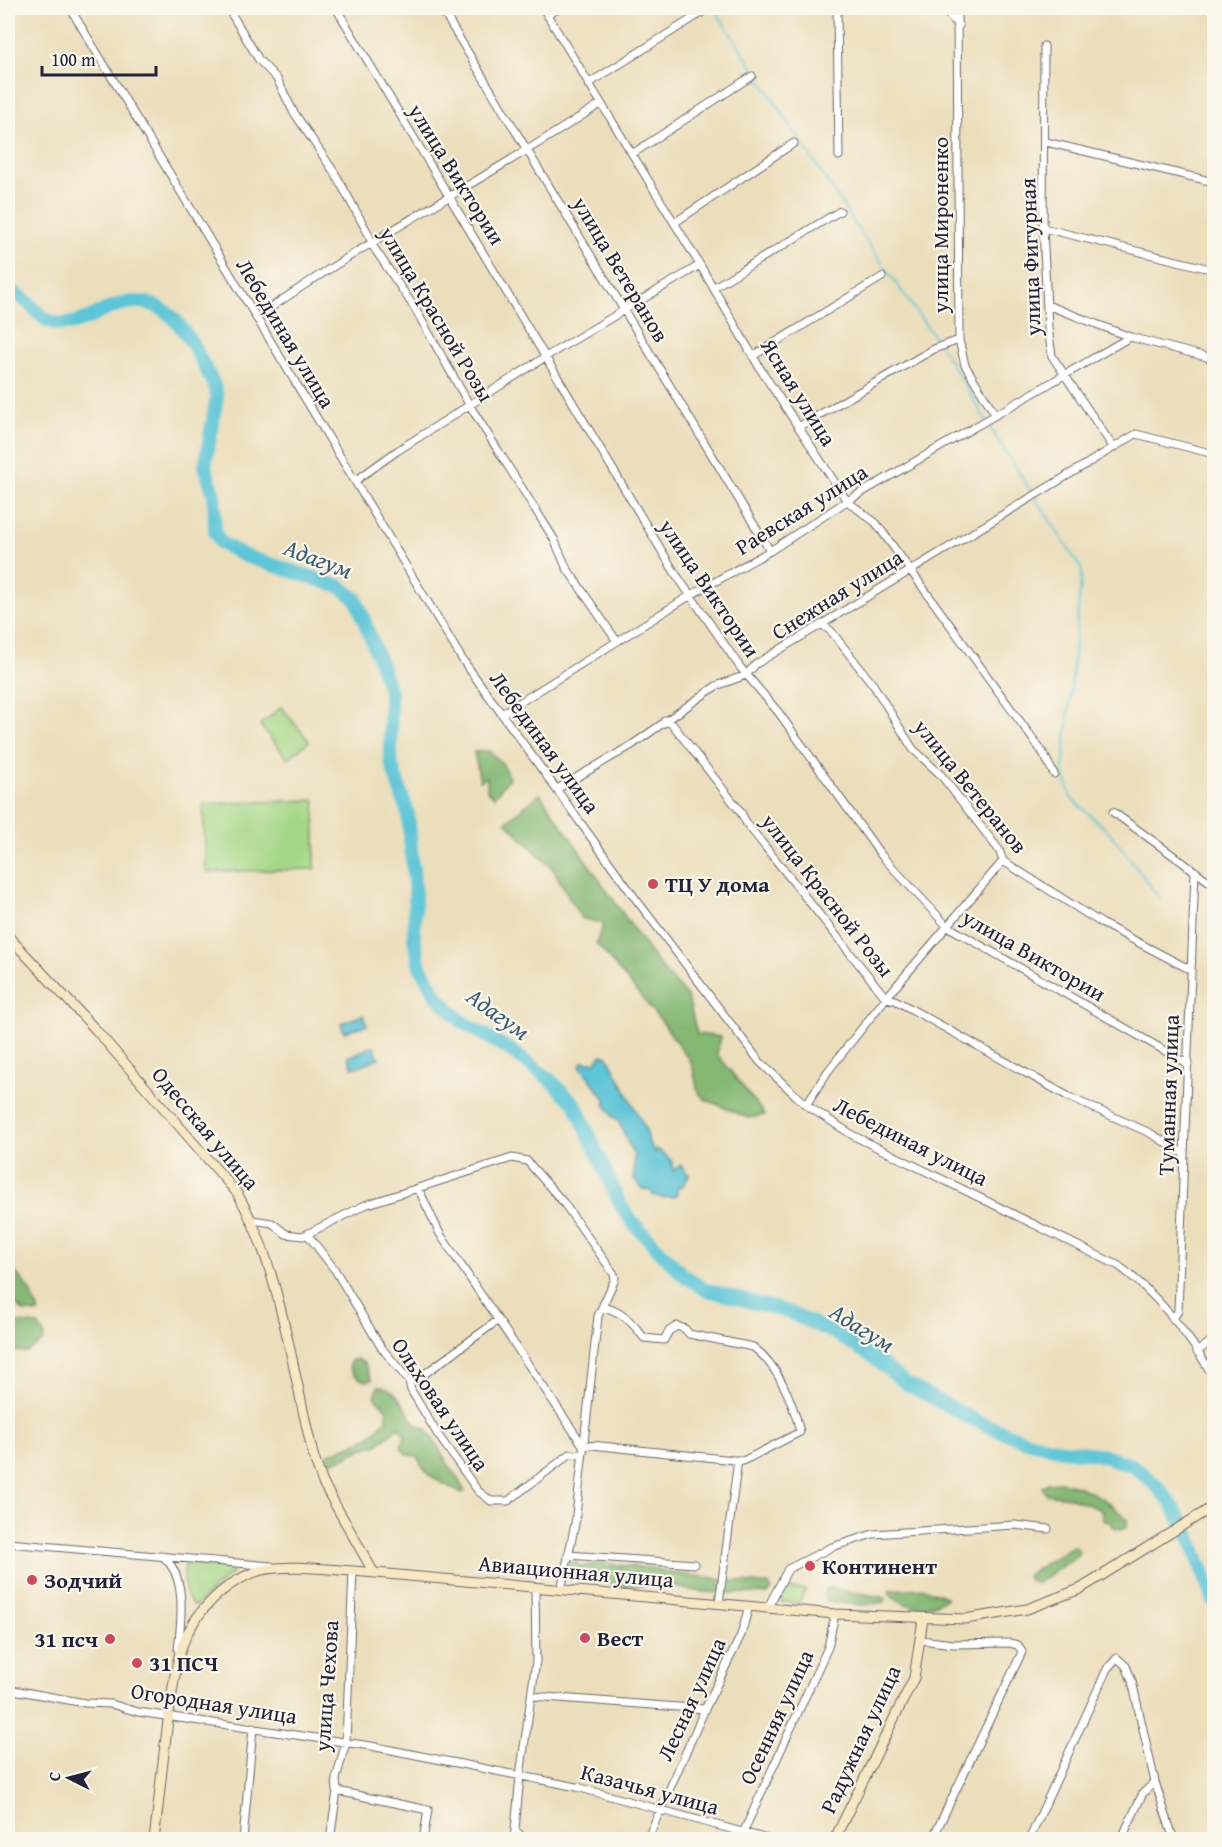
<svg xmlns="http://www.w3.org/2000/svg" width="1222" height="1847" font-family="'Gentium Book Plus',serif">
<rect width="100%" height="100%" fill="#fbf7ec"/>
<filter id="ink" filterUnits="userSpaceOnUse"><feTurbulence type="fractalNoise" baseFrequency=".0167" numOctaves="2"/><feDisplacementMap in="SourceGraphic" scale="12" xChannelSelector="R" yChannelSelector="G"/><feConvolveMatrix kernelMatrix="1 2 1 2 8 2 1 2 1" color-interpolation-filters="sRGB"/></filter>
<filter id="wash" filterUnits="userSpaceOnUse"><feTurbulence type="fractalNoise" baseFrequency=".008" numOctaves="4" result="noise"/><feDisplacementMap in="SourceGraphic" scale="24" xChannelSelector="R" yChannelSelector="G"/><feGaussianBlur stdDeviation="1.35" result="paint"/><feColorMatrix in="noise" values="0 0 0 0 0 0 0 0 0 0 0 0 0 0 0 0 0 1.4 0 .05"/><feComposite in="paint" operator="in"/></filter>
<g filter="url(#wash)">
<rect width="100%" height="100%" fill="#ebdebb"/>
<path fill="#a5d786" stroke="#647c60" stroke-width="1.5" d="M281,707L309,741L288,759L260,725Z
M315,800V869L206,872L203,804Z
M193,1563L231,1569L232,1573L195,1606C184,1600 182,1576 185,1565Z
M784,1588L806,1590L799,1603L780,1602L779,1594Z"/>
<path fill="#84b873" stroke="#536d57" stroke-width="1.5" d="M489,751L502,763L509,778L494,797L487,791V777L480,781L474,752Z
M540,794L655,960L688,998L697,1034L721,1037L717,1054L765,1115L748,1118L705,1099L698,1092L692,1064L663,1023L596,943L604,924L581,918L553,869L506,822Z
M8,1264C23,1280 33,1292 39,1313L24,1312L8,1297Z
M8,1322L38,1325L44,1334L43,1341L27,1352L8,1351Z
M357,1359L365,1364L372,1380C362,1383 351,1374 349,1364L352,1360Z
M378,1386C400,1388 404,1409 416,1425L426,1428L465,1491L462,1493C444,1484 424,1477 418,1457L407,1454L401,1448L405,1434L398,1427L376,1446C358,1446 347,1461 330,1462L327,1458L329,1454L368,1438L387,1419V1409L375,1397Z
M1061,1482C1089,1488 1107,1499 1127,1520V1527L1122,1529L1114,1527L1110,1522L1104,1521L1101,1510L1070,1497L1046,1494L1042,1487L1048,1483Z
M1073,1546L1079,1550L1077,1556L1037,1583L1031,1582L1026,1576Z
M571,1560L582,1567L598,1563L659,1569L664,1572L768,1585L772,1590L768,1594C742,1592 692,1596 671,1584C654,1588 635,1586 618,1584C601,1581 589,1575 571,1579L566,1576L568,1562Z
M827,1588L883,1597L885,1599L884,1602L862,1605L826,1601L823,1595Z
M923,1588L946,1597V1599C919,1610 914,1611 889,1594L890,1590Z"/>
<path fill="#5cc5d7" stroke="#3f7489" stroke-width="1.5" d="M363,1015L367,1025L344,1032L341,1023Z
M374,1046L379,1058L353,1068L348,1057Z
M601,1055H607L646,1130L648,1141L655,1153L657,1149L671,1160L674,1170L681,1165L689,1175L682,1187L678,1186L676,1196L662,1198L653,1195L651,1191L643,1189L634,1179V1156L618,1120L613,1117L605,1104L607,1101L580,1066L582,1062H596Z"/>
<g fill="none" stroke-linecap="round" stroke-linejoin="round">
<path stroke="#5cc5d7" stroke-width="2" d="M714,8L860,232L946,354L996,437L1082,570L1063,772L1071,798L1111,834L1161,900"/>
<path stroke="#5cc5d7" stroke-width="14" d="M8,289C14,293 21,297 27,302C37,311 41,319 55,323C71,327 89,318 103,311C168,279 189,338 214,385L217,396L205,466L214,495L215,532L221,543L245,556L341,587L356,599L381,665L390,693L391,762L408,814L415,893L414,939L420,966L436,995L461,1021L510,1050L549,1079L575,1104L621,1206L633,1223L682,1274L704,1289L788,1312L838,1335L873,1357L905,1383L974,1420L1023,1440L1062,1450L1097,1454L1132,1465L1155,1484L1171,1503L1189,1535L1214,1601"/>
</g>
</g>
<g filter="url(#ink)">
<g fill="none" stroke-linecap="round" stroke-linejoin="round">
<defs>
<path id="minor" d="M70,8L462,659L635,898L760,1062L806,1105L854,1136L1119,1266C1158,1295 1190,1336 1214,1378
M228,8L259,60L277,79L293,111L336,175L369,235L372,245L414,307L470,406L554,539L566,567L616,640
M336,8L675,573L740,667L779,713L881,855L947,926L1188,1064
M441,8L770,551
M543,8L700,265L761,370L847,501L876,523L1043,753L1054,774
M837,8L839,156
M942,8L959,26
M957,8L959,340L965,365L995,414
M547,15L559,8
M1044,46L1043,228L1048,328L1052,356L1113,447
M588,84L706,10
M1046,142L1214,182
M632,154L752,76
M674,223L794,143
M1043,228L1214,270
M714,287L840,211
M1047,305L1130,337
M256,318C366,240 488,178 600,104
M753,356L882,277
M798,427L934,349L959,340
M355,481L397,451L547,356L700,265
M822,625L831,631L874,686L913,749L941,775L999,850L1003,861L1103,924L1189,969
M503,713L691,595L770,551L847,501L1130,337L1214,359
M665,720L673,725L740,811L747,824L886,998L895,1000L1071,1098L1150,1133L1184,1154
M557,789L632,745L716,686L746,675L756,664L1136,434L1214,454
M1113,812L1214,885
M806,1105L828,1071L886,998L1003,861
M418,1188L440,1234L582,1444L743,1461L800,1432C793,1402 778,1365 753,1347L689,1334L685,1329L677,1326L669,1331L664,1340L644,1338C632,1322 622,1311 602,1307
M253,1220L272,1223L286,1234L303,1236L365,1205L512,1158L527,1161L563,1202L614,1274L615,1279L598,1316L575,1524L561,1590
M308,1235L335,1270L381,1347L409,1381L411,1390L438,1435L478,1491L491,1501H508L570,1454L581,1455
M1173,1319L1178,1311L1195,871
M1197,1352L1214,1339
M409,1381L419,1378L497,1321
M8,1543L271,1566
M568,1555L695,1564
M162,1556C188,1575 181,1622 178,1650
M719,1603L738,1460
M768,1607L788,1569L832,1547L873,1534L1015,1525L1048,1529
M921,1640L953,1644L1009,1643L1018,1645L1022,1652L932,1840
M8,1689L85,1703L111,1704L138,1712L371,1746L577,1787L771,1840
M532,1696L705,1709
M337,1791L428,1810L423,1840
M516,1831L526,1840
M743,1833L828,1647L835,1614
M243,1840L253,1728
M330,1840L337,1791L336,1779L346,1742L353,1571
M514,1840L520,1776L536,1661L535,1588
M647,1840L705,1709L741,1635L749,1606
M1029,1840L1107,1669L1117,1658L1126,1666L1132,1681L1155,1782L1174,1840
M1121,1840L1143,1793L1155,1782"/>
<path id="secondary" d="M8,936L96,1030L237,1193C280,1265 293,1376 314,1458L323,1483L374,1573
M154,1840C160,1793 164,1746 171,1699C174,1682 176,1663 182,1646C194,1612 227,1579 262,1570C291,1564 323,1569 353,1571L835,1614L965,1619L1027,1609L1080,1589L1214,1506
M834,1840L914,1678L923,1619"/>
</defs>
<use href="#minor" stroke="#686468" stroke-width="9"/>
<use href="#secondary" stroke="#686468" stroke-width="11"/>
<use href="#minor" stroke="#fff" stroke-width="7"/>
<use href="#secondary" stroke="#f8e7c3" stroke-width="9"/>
</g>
</g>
<g fill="#d1495b" stroke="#fbf7ec" stroke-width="2">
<circle cx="653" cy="884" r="6"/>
<circle cx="810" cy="1566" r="6"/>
<circle cx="32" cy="1580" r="6"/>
<circle cx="585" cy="1638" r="6"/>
<circle cx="110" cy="1639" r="6"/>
<circle cx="137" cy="1663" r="6"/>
</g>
<g text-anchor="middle" stroke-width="4.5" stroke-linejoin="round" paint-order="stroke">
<g font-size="22" fill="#22223b" stroke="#fbf7ec">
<text transform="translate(457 174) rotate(58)" y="8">улица Виктории</text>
<text transform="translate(940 225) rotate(-90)" y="8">улица Мироненко</text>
<text transform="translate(1030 257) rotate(-92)" y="8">улица Фигурная</text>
<text transform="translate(621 269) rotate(59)" y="8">улица Ветеранов</text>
<text transform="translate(437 314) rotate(59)" y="8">улица Красной Розы</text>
<text transform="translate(286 333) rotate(59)" y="8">Лебединая улица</text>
<text transform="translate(799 392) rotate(58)" y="8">Ясная улица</text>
<text transform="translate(801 509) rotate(-32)" y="8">Раевская улица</text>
<text transform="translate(710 588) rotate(56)" y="8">улица Виктории</text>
<text transform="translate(837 594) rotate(-32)" y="8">Снежная улица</text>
<text transform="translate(545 742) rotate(54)" y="8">Лебединая улица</text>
<text transform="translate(971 786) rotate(51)" y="8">улица Ветеранов</text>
<text transform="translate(828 895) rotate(52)" y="8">улица Красной Розы</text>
<text transform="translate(1034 955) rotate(30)" y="8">улица Виктории</text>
<text transform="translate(1168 1095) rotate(-88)" y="8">Туманная улица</text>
<text transform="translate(206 1128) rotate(50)" y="8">Одесская улица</text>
<text transform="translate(911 1141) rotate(27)" y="8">Лебединая улица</text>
<text transform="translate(441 1404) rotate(56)" y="8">Ольховая улица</text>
<text transform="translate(576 1571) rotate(5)" y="8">Авиационная улица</text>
<text transform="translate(326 1686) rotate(-86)" y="8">улица Чехова</text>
<text transform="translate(691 1699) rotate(-65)" y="8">Лесная улица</text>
<text transform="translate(214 1703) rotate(9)" y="8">Огородная улица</text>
<text transform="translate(776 1717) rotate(-65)" y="8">Осенняя улица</text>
<text transform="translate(860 1739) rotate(-65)" y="8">Радужная улица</text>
<text transform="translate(650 1789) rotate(15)" y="8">Казачья улица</text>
</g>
<g font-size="22" font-weight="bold" fill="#22223b" stroke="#fbf7ec" text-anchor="start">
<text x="665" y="892">ТЦ У дома</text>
<text x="822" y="1574">Континент</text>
<text x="44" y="1588">Зодчий</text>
<text x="597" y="1646">Вест</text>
<text x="98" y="1647" text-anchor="end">31 псч</text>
<text x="149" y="1671">31 ПСЧ</text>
</g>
<g font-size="24" font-style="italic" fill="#365b72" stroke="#fbf7ec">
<text transform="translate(318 559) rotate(21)" y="8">Адагум</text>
<text transform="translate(498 1014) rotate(36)" y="8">Адагум</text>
<text transform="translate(862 1328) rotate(32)" y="8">Адагум</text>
</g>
</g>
<rect width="1222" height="1847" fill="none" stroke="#fbf7ec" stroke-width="30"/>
<g transform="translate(69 1778) rotate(276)" stroke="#fbf7ec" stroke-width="4.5" paint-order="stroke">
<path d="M0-4.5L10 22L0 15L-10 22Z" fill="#22223b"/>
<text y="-9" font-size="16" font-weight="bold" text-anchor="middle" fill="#22223b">С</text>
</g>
<path d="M42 66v9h114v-9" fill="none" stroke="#22223b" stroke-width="3"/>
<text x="51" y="66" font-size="18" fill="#22223b" stroke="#fbf7ec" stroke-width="4.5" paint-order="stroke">100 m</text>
</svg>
